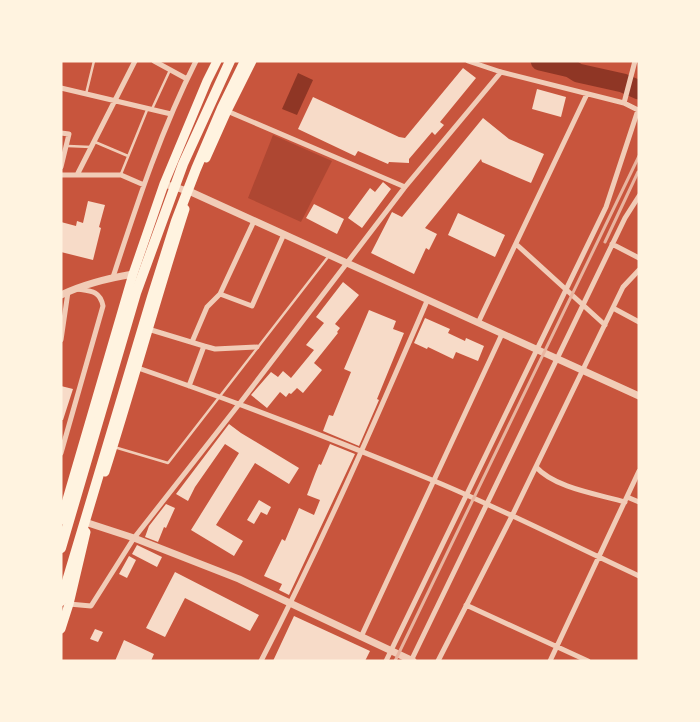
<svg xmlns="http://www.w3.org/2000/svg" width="700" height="722" font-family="Raleway,sans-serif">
<rect width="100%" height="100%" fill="#c8553d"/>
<path fill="#ae4732" d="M273,135L332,161L301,222L248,198Z"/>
<path fill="#8f3625" d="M298,73L313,80L297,115L282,109Z"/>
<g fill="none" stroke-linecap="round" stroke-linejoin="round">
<path stroke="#8f3625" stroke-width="19" d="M540,61L570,68L578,73L623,83L639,90"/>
</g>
<path fill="#f7dbc8" d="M463,68L476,78L440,122L444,125L435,135L432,132L409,159V163L389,162L388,164L358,151L355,156L298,129L313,97L399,137L405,138Z
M537,89L566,97L561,117L532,109Z
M483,118L509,139L544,154L531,183L482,162L481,159L425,228L437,234L429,250L426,248L414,274L371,253L392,212L402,217Z
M383,182L391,189L362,228L348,218L370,188L375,192Z
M88,201L105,205L99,227L101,228L93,260L61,252V222L76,226L77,221L83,223Z
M314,204L344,219L337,234L306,218Z
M458,213L505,235L495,257L448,235Z
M343,282L359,295L335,324L340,328L337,332L338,333L314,363L322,370L303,393L297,388L291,394L289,393L286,397L280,392L267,408L251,395L271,372L278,377L283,371L291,378L314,350L306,345L324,323L316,317Z
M369,310L396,321L393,329L404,333L377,399L379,400L359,446L323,431L329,415L333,416L351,372L344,369Z
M425,318L450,329L448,333L465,341L466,338L484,346L478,361L456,352L453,359L428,347L427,349L414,343Z
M61,386L73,389L63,420H61Z
M229,424L241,433L299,468L289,484L255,463L216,525L243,541L234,556L191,530L239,453L225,444L195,487L188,501L176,494Z
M330,444L355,454L289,595L279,590L282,584L264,576L282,539L285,541L299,508L314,515L320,500L307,495L315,474L319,464L321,465Z
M259,500L271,507L267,515L261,512L254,524L247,520Z
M166,504L175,508L166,528L164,527L158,542L145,537L149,526Z
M137,545L162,557L157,567L132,554Z
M129,556L136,560L127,578L119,574Z
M175,572L259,615L250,631L185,598L165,637L146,628Z
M294,616L370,651L365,661H273Z
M95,629L103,632L98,642L90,639Z
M124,640L154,654L151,661H115Z"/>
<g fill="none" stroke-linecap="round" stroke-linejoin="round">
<path stroke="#f1ccb7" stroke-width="2.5" d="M86,94L94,61
M152,109L170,70
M95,142L128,156
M68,146L91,147
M121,174L147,110
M114,447L168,463L328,257"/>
<path stroke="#f1ccb7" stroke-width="5" d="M154,61L187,79
M61,88L171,114
M624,103L635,61
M227,111L405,187
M61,133L69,134L61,167
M61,175H121L144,185
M77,175L135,61
M516,244L605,325
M612,244L639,258
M113,277C137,204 161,130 196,61
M220,294L252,306L284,234
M613,308L639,322
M478,323L587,94
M148,329L204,346L189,386
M61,340L68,292
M192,342L207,307L220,294L254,221
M204,346L215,349L257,347
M138,368C237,402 335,440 432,480C502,509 570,544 639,576
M61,453L103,306C100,290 90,291 76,289
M536,467C555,488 597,494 625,502
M627,497L639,502
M69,604L91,606L134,538L240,403L405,187L501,72
M466,605L588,661
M361,637L502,334
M261,661C322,543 375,422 427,301
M386,661L606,207L638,110L624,103L501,72L468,61
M411,661L625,218L639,196
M438,661L512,516L623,287L639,270
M550,661L639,471"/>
<path stroke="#f1ccb7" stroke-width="7" d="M164,184L191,192L639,396
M61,295C84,284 109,278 133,274
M88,523L134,538L239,579L413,661"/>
<path stroke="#fff3e0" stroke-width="9" d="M206,158L227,111L252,61
M105,472C133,384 157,296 185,209
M61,520L133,274L164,184L207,81L217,61
M61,629L69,604L86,532"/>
<path stroke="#fff3e0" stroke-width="10" d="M61,548L136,293L183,164L230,61
M61,601L152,297L176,221L196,169L222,108L245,61"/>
<path stroke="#e9b49f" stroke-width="3" d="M605,242L638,172
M395,661L639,156"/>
</g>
<rect width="700" height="722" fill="none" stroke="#fff3e0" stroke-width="125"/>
</svg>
